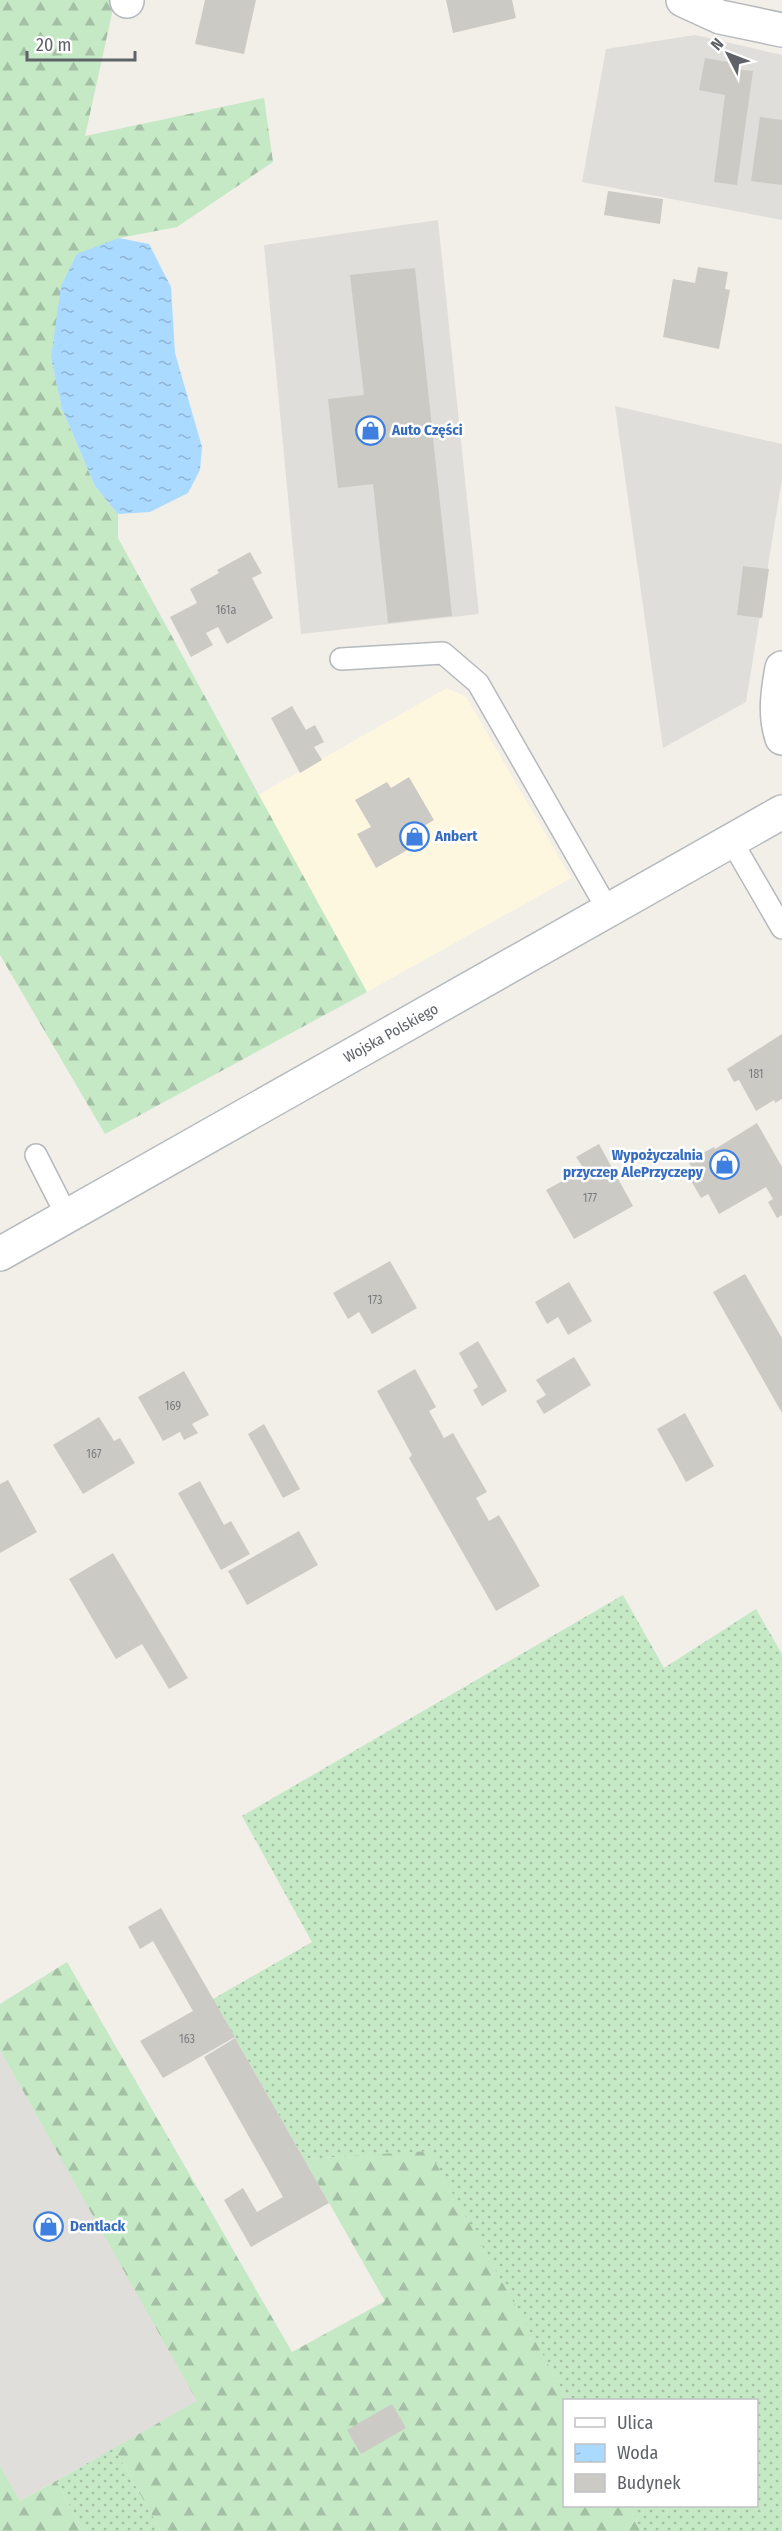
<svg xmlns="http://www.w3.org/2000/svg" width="782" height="2531" font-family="'Fira Sans Condensed',sans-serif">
<defs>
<pattern id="grass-dots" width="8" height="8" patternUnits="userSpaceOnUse" patternTransform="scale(1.5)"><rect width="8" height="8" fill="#c5e8c5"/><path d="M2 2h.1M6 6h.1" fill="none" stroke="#a3c0a4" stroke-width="1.8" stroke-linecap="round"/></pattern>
<pattern id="forest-firs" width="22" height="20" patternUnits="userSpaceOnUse" patternTransform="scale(1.5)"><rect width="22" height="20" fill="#c5e8c5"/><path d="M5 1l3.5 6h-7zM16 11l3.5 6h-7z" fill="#a3c0a4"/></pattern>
<pattern id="water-ripples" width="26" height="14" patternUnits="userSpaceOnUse" patternTransform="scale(1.5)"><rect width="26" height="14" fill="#aadaff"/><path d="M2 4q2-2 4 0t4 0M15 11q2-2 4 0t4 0" fill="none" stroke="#8eb4d2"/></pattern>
</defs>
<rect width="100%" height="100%" fill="#f1efe8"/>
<path fill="#fef7e0" d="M447,688L466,697L571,878L367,992L258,795Z"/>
<path fill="#e0deda" d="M695,35L782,55V220L582,182L606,49Z
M438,220L479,614L301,634L264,245Z
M615,406L782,444V479L746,702L663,748Z
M0,2050L198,2401L20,2501L0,2466Z"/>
<path fill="url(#grass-dots)" d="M623,1595L664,1668L756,1609L782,1654V2531H642L628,2506H756V2400H568L429,2152L304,2159L213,1999L312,1942L242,1816Z
M114,2448L161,2531H84L56,2481Z"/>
<path fill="url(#forest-firs)" d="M0,0H115L85,136L264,98L273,162L177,227L119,238L51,358L62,409L95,486L118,514V538L367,992L105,1134L0,955Z
M67,1962L292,2352L385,2301L304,2159L429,2151L568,2400H564V2506H628L642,2531H161L114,2448L197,2401L0,2050V2004Z
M0,2466L20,2501L56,2481L84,2531H0Z"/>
<path fill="url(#water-ripples)" d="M119,238L149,244L171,287L175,353L202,447L200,470L188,493L150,512L118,514L95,486L62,409L51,358L61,286L77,254Z"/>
<path fill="#cccac5" d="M205,0H256L244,54L195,44Z
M446,0H512L516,18L453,33Z
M705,58L734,63L733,69L753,71L737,185L714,182L725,95L699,90Z
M760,117L782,120V185L751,181Z
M608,191L663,199L660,224L604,215Z
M698,267L728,272L725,289L730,290L719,349L663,337L673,279L695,283Z
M415,268L452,616L388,623L373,484L338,488L328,399L364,395L350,275Z
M250,552L262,573L252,578L273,618L227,644L218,627L206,633L213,645L191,657L170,617L197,603L190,589L219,573L217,570Z
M743,566L769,569L762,618L737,615Z
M292,706L306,730L315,725L324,742L314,747L322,760L300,773L271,718Z
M409,777L434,820L411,834L418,844L376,868L357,834L371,827L355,800L387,782L391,788Z
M782,1034V1099L775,1103L774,1100L756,1111L739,1080L734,1082L727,1069Z
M757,1123L782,1167V1215L777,1218L768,1202L773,1199L766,1187L719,1214L708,1194L701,1198L690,1179L697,1176L688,1161L714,1147L715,1149Z
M599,1144L633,1206L574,1239L546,1190L584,1169L576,1157Z
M390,1261L417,1308L372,1334L359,1312L348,1319L333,1293Z
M745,1274L782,1338V1413L713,1292Z
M569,1282L592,1321L568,1335L558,1317L547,1324L535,1302Z
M478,1341L507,1391L482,1406L473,1390L478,1387L459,1353Z
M574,1357L591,1385L544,1414L536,1401L546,1395L536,1380Z
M415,1369L436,1407L429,1411L444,1438L453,1433L487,1492L476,1498L489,1521L499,1515L540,1586L496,1611L409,1458L412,1455L377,1391Z
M184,1371L209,1415L192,1424L198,1433L184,1440L180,1432L163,1441L138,1397Z
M685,1413L714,1466L686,1482L657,1429Z
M99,1417L114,1441L120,1438L135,1463L83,1494L53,1445Z
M264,1424L300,1489L283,1498L248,1434Z
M8,1480L37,1532L0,1553V1484Z
M200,1481L224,1525L231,1521L250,1554L221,1570L178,1493Z
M299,1531L318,1565L247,1605L228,1571Z
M113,1553L188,1678L169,1689L142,1644L116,1659L69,1579Z
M161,1908L235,2037L163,2078L140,2041L193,2011L153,1941L140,1949L128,1927Z
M235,2038L329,2203L251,2247L224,2200L243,2188L257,2212L283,2197L204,2057Z
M392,2404L406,2428L361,2454L347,2430Z"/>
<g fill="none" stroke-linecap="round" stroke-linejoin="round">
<defs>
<path id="service" d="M341,659L443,653L478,683L608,910
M731,840L782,928
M36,1155L67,1216"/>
<path id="minor" d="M683,0L720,17L782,30
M127,1V0
M782,668C778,690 774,715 782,738"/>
<path id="secondary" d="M0,1254L782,812"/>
</defs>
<use href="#service" stroke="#b5b8bc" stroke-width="24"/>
<use href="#minor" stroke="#b5b8bc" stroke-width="36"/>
<use href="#secondary" stroke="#b6babf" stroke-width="36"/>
<use href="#service" stroke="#fff" stroke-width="21"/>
<use href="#minor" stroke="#fff" stroke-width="33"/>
<use href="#secondary" stroke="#fff" stroke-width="33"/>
</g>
<defs>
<symbol id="shop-ring" viewBox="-11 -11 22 22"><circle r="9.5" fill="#fff" stroke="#3f7fe0" stroke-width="1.5"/><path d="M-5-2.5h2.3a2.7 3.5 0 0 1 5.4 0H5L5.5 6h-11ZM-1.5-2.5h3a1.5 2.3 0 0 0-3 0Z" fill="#3f7fe0"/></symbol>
</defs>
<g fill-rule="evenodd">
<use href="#shop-ring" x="354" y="414" width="33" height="33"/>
<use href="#shop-ring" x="398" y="820" width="33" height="33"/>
<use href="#shop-ring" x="708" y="1148" width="33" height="33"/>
<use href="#shop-ring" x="32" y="2210" width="33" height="33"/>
</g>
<g text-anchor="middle" stroke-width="5" stroke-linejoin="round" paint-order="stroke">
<g font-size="12" fill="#7a7d7f">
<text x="226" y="614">161a</text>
<text x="756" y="1078">181</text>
<text x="590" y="1202">177</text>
<text x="375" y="1304">173</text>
<text x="173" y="1410">169</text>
<text x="94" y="1458">167</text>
<text x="187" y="2043">163</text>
</g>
<g font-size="15" font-weight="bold" fill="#366cbe" stroke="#fff" text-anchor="start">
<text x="392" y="435">Auto Części</text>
<text x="435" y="841">Anbert</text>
<text x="703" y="1160" text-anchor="end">Wypożyczalnia<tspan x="703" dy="17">przyczep AlePrzyczepy</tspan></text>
<text x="70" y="2231">Dentlack</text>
</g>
<g font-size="15" fill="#5f6368" stroke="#fff">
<text transform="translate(391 1033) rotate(-29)" y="5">Wojska Polskiego</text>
</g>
</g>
<rect x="563" y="2399" width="195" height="108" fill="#ffffff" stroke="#bfc1c3" stroke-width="1.5"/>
<rect x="575" y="2418" width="30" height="9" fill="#ffffff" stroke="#bfc1c3" stroke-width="1.5"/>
<text x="617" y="2429" font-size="18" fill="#5f6368">Ulica</text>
<rect x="575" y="2444" width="30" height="18" fill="url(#water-ripples)" stroke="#bfc1c3" stroke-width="1.5"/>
<text x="617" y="2459" font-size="18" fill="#5f6368">Woda</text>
<rect x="575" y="2474" width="30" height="18" fill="#cccac5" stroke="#bfc1c3" stroke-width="1.5"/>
<text x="617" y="2489" font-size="18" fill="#5f6368">Budynek</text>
<g transform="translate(728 54) rotate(312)" stroke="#ffffff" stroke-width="4.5" paint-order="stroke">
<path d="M0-4.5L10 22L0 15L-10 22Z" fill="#5f6368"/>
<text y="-9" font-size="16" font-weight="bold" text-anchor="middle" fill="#5f6368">N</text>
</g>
<path d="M27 51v9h108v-9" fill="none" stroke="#5f6368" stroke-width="3"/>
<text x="36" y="51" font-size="18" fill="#5f6368" stroke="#ffffff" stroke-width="4.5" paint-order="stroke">20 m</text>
</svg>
